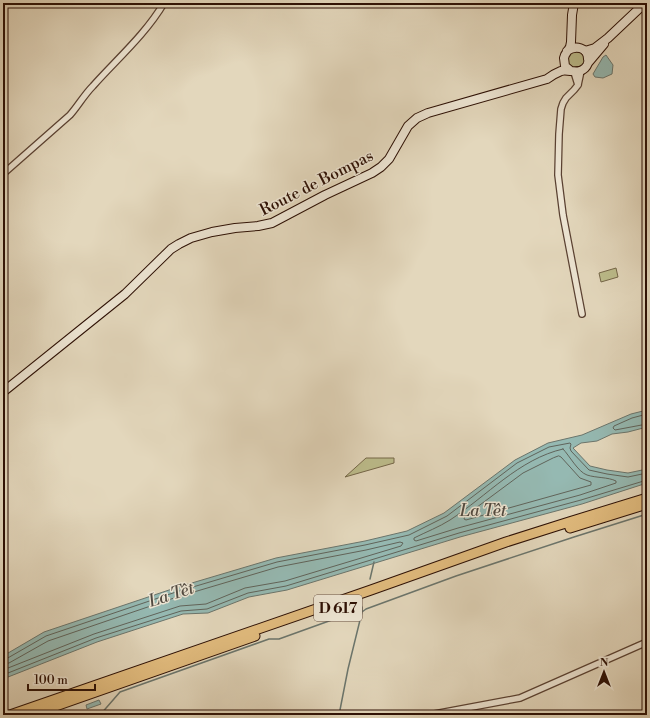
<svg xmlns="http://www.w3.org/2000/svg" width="650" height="718" font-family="'Libre Bodoni',serif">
<rect width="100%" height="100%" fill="#e3d7bc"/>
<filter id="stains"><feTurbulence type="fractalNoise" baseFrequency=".005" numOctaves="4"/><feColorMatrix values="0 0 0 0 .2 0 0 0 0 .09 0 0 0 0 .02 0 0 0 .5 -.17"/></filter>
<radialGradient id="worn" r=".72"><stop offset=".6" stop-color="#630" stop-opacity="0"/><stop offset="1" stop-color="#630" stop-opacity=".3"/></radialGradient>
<path fill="#bcbc8b" stroke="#746648" d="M567 60a9 9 0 1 1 18 0a9 9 0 1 1-18 0Z
M616,268L618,277L601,282L599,273Z
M366,458H394V463L345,477Z"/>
<path fill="#95b9b2" stroke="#6b756c" d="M606,55L613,65L612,74L603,78L595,77L593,74L603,57Z
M647,410V427L628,432L612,434L597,441L581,443L573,448L590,466L607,470L628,473L647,469V483L582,504L460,537L287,590L249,597L208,613L183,614L97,642L3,679V656L44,632L175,588L276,558L365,541L407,531L444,513L515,460L548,443L582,435L631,414Z
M99,700L101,704L87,709L86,705Z"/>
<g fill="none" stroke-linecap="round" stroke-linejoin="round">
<path stroke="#60645b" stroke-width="1" d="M647,414L632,418L614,426L613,428L615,430L647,424
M563,449C569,455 578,472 587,475C596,478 608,477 616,481V483L580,495L458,528L416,541L414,540V538C426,532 439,527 450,520C487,496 519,459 563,449Z
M559,456L561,457L580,478L591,482V485L466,520L464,519L465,516L523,473L553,458Z
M3,659H6L46,636L176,592L277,562L365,545L409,535L447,516L517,463L549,447L570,443L571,444L570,448L571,451L589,470L607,474L628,477L647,473
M3,664L9,663L48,641L177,597L278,567L366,550L400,542L403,543L401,546L285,581L245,588L206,604L180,606L94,634L3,670
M3,675L96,638L181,611L207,609L248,593L286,586L459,533L581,500L647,480"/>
<path stroke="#6b756c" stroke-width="1.5" d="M370,579L374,562
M100,715L120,692L269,639H279L354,612H362L366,609L456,576L574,537L647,514
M339,715L348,669L362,612V607"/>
<defs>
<path id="minor" d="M574,72L578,85L581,71
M578,85L574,90L566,98L563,103L561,109L559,134L558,175L563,215L582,314
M3,174L70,115C78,106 84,95 93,86C117,59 145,35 164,3
M429,715L520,698L647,642"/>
<path id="secondary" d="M585,51L595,48L608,38L645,3
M588,63L604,44
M571,71L565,66L564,58L565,55L570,47L571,42L572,15L574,3
M3,392L125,294L171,249L179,244L191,238L212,232L235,228L258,226L272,223L325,195L372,173L381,167L389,159L408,126L417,118L428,113L547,79C551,76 556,73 561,71C569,69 578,75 585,68C587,66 589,62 588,59C588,47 575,45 567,51"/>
<path id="trunk" d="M570,528L647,504
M10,715L371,590L506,542L569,522L647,498
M30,715L255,636"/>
</defs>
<use href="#minor" stroke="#5a4132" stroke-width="8"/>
<use href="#secondary" stroke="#2c0f04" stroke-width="10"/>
<use href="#trunk" stroke="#2c0f04" stroke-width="11"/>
<use href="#minor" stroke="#ede5d3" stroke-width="5.5"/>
<use href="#secondary" stroke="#ede5d3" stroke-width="8"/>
<use href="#trunk" stroke="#e2bc7e" stroke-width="9"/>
</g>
<g text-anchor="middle" stroke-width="3" stroke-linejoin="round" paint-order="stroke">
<rect fill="#ede5d3" stroke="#664f42" stroke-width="1" x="314" y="595" width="48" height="26" rx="3"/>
<g font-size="15" font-weight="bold" fill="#2c0f04">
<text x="338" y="613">D 617</text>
</g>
<g font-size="16" fill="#2c0f04" stroke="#ede5d3">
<text transform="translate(316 182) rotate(-27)" y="6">Route de Bompas</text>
</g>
<g font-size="17" font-style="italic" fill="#514a41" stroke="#ede5d3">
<text x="483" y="516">La Têt</text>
<text transform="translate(171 594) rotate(-18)" y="6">La Têt</text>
</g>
</g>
<rect width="650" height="718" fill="none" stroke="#e3d7bc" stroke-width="16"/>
<rect x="4" y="4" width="642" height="710" fill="none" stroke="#2c0f04" stroke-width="2"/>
<rect x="8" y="8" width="634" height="702" fill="none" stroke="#2c0f04"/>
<g transform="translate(604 672)" stroke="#ede5d3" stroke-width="3" paint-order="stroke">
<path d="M0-3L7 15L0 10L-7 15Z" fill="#2c0f04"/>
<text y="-6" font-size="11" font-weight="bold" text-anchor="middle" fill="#2c0f04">N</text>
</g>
<path d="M28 684v6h67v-6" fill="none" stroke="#2c0f04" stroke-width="2"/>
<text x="34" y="684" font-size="12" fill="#2c0f04" stroke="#ede5d3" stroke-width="3" paint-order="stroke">100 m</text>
<rect width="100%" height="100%" filter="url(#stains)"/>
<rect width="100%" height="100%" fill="url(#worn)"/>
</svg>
